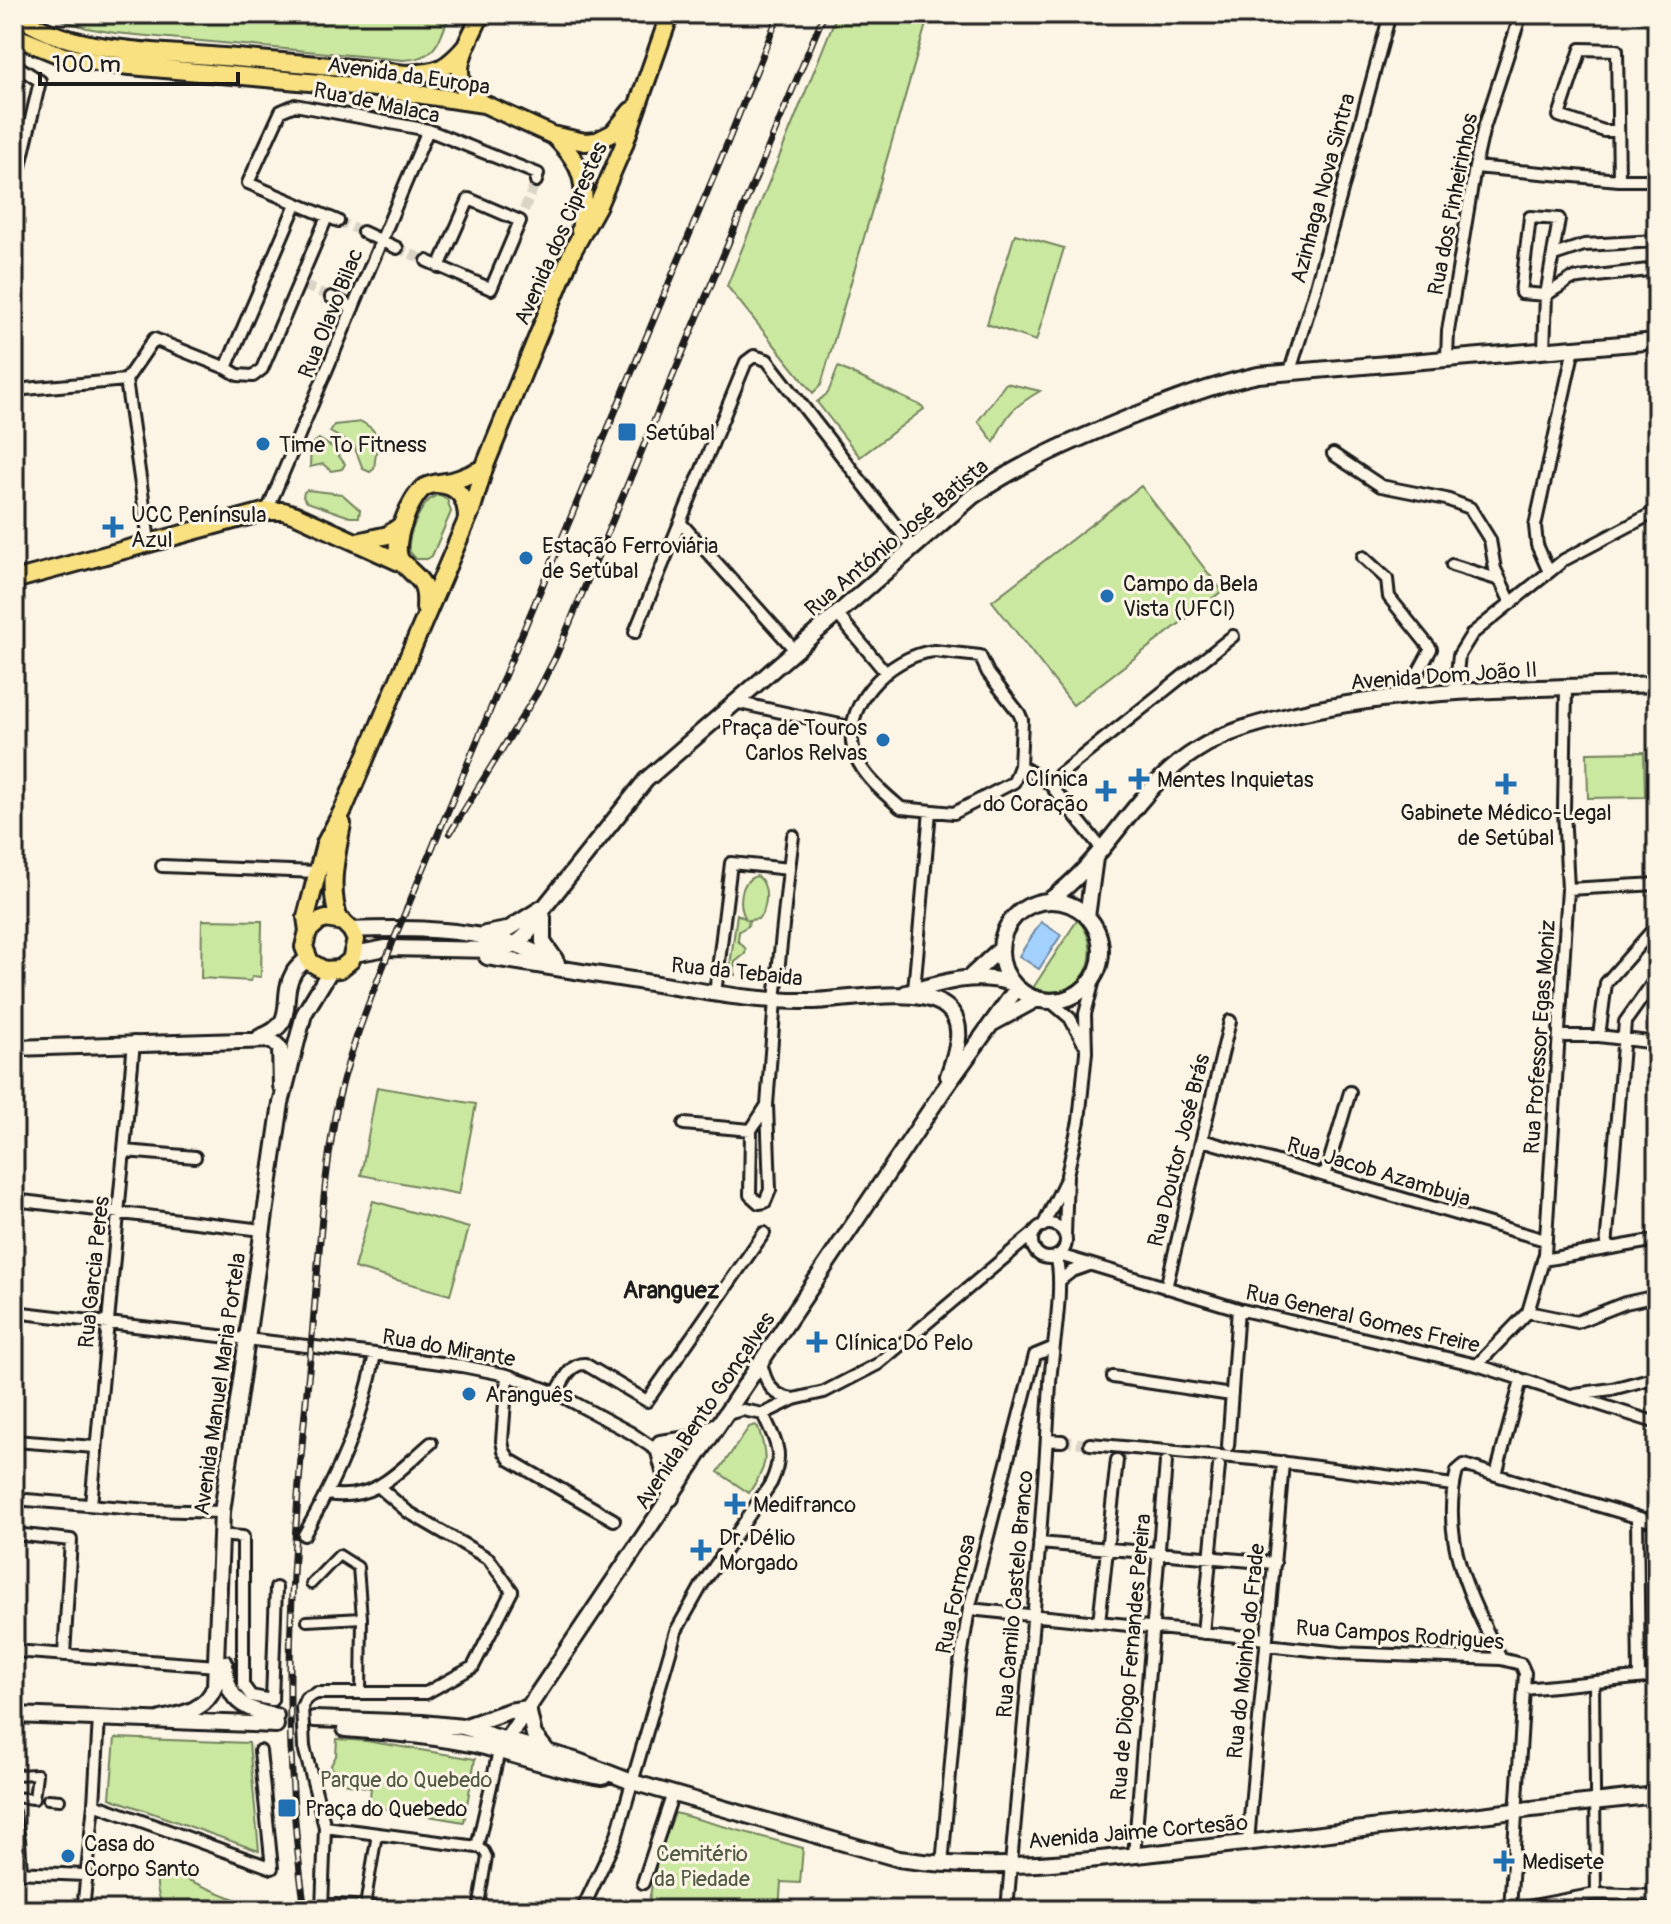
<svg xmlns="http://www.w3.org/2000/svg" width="1671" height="1924" font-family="Pangolin,sans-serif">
<rect width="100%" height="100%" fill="#fcf5e5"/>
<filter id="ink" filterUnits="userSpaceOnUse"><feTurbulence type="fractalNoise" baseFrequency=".0125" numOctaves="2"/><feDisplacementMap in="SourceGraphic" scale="16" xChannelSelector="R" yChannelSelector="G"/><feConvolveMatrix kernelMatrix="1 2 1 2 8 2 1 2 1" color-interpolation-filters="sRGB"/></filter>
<g filter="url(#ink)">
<path fill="#cae89f" stroke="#73825e" stroke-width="2" d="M43,14H450C439,41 437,59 403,60L115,33L87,28Z
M837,14H929L821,385L813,393L727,286Z
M1015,234L1064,248L1036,341L987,324Z
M838,367L922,406L924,409L860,457L817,402L828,393Z
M1006,383L1040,391C1013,407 1007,413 994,442L978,421Z
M362,422L371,428L378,436L374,469L370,472L363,469L354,446L330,432L334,425Z
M319,439L332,447L345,464L342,469L331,471L323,464L310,467L311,445Z
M1141,486L1222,591L1073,705L992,601Z
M307,490L342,494L360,510L359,517H350L307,502L303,497L304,492Z
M438,495L447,499L451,512L432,556L427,559H416L409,551C407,535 422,499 438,495Z
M1644,752L1645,797L1588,798L1587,753Z
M757,876C770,884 768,909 758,919L749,920L748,926L739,931L738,941L746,949L745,954L735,962V975L729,974L737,914L746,919C738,906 739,880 757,876Z
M1078,919C1108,956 1080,1005 1033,988Z
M202,920L262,921L261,977L252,976L251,981L201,978Z
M377,1087L476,1104L459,1194L361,1175Z
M373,1201L469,1228L450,1295L354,1268Z
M755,1425L758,1427C769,1460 767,1465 749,1493L718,1472L749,1427Z
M115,1738L249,1743L259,1851L110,1798Z
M337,1739L366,1741L475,1759L464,1822L369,1806L371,1788L344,1783L336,1779L331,1765L336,1756Z
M675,1813L803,1848L800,1883L781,1882L779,1910H647L658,1856Z
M161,1869L252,1906L251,1910H166C158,1898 153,1882 161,1869Z"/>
<path fill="#a3d1fe" stroke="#6d89a4" stroke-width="2" d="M1041,922L1061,935L1039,969L1019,956Z"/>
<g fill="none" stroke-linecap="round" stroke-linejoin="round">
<path stroke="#dad4c7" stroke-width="10" stroke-dasharray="10 5" stroke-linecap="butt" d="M524,210L536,181
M338,221L363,232
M397,248L427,261
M305,286L331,297
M1062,1441L1090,1444"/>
<path stroke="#dad4c7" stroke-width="14" stroke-dasharray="14 7" stroke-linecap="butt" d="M276,1716L313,1719"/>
<defs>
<path id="pedestrian" d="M311,1584L339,1555L358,1567L362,1618L361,1693
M307,1621L362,1618
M1594,1682L1596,1894
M14,1775L37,1774L34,1799L14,1797
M48,1799L60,1800
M14,1812L20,1839L22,1872
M477,1847L484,1851L487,1857L478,1910
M365,1906L377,1834"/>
<path id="minor" d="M14,64L40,81L14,192
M1618,131H1604L1559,116L1581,49L1617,50L1619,180
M1475,167L1619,180H1657
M296,204L226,368L238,375L253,376L262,369L327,217
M338,221L248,183L281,111L295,105L428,130L538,174L536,181
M363,232L397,248
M1554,255L1584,245L1657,241
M427,261L491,289L520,221L469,199L439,267
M331,297L353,308
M1544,350L1546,295L1559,219L1530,217L1521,293L1546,295L1571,279L1657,269
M1447,358L1448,331L1475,167L1483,131L1521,14
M1290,371L1315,290L1390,14
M14,390L126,380
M1333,454L1381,486L1446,499L1470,508L1490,540L1495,569L1511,603
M267,511L428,130
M680,522L795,650
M149,541L126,380L154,339L226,368
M1363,557L1387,579L1389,597L1431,649L1406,695
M1452,565L1500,580
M1549,572L1537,545L1535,526L1574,348
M837,614L886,673
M635,632L746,362L754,356L767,360L913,548
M934,651L980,656L988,673L1019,713L1022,720L1020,766L1014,782L954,813L901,808C885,794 864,777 856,757C836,709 889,656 934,651Z
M1455,692L1459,655L1472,634L1564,560L1657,511
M735,702L854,728
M1020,766L1049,783L1101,848
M1049,783L1233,636
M162,866L317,872
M789,869L793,836
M1568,889L1657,884
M914,990L930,811
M715,994L731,863L789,869L775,1000L767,1105L770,1190L765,1202L759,1203L750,1195L751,1130L767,1105
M1050,1001L1070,1018L1083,1042
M1560,1036H1599L1657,1043
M1599,1036L1606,983L1657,925
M684,1124L751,1130
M1202,1140L1545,1240
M125,1151L195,1157
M1325,1176L1350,1092
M14,1200L262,1230
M1032 1241a17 17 0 1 1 34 0a17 17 0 1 1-34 0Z
M1043,1226L1065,1181
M1065,1235L1067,1175L1079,1121L1086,1052L1085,1014L1096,972
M1606,1248L1625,1022L1657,977
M1059,1255L1238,1309L1477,1365L1657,1423
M1543,1260L1657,1240
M1059,1281L1072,1271L1089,1265
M1166,1288L1230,1021
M14,1312L375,1354L462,1366L507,1375L556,1393L631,1433L659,1452L692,1466
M1528,1312L1577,1322L1625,1303L1657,1296
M761,1362C765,1382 772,1397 794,1399
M1477,1365L1528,1312L1545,1254L1568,889L1564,810L1566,688
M507,1375L502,1441L504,1451L510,1460L614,1520
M1113,1377L1231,1395
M1521,1380L1496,1475L1657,1523
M556,1393C564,1381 570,1363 585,1364L647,1401L764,1233
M1575,1394L1612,1389L1657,1377
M727,1414L743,1410L763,1414L794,1399L824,1392L878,1364L1035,1232
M1047,1440L1062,1441
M14,1441L95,1447
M659,1443L684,1456L692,1465
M1090,1444L1264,1460L1453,1485
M1228,1446L1238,1309
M1496,1475L1464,1465L1457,1471C1439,1539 1471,1600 1501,1659
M327,1494C375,1502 397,1472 431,1443
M14,1499L149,1510L222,1512
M91,1505L134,1042
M1637,1517L1639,1678
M14,1534L71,1540L64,1655
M304,1535C337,1477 363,1420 375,1354
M230,1536L243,1537V1685L251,1696L272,1700L276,1588
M1039,1543L1275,1563
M969,1609L1267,1639
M1099,1622L1117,1460
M1203,1633L1219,1466
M1266,1645L1340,1653L1501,1659L1521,1664L1525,1673L1510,1910
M14,1651L217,1666
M1524,1689L1657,1676
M302,1707L306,1698L317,1693H426L473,1667L512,1591L489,1559L408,1512L379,1487
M304,1747L325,1827L477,1847L499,1751
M94,1804L272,1868L260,1751
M1248,1843C1258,1716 1273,1589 1283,1462
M1134,1856L1166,1462
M942,1865L959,1670L969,1609L1035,1355L1052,1348
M14,1872L85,1875
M643,1883L673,1793
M321,1904L416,1910
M322,1909L325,1827
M83,1910L94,1804L99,1718
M582,1910L616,1838L676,1631L702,1585L771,1483C785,1453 776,1442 763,1414
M1007,1910C1022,1734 1041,1559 1050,1383C1052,1351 1065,1284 1056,1256
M1512,1910L1596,1894L1657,1896"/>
<path id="secondary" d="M1001 951a50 50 0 1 1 100 0a50 50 0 1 1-100 0Z
M1048,901C1107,861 1135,788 1197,750C1228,730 1264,722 1300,713C1417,687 1538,689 1657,684
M543,917V942L555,959
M1087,917L1095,858
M351,930C403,928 462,928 512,943C527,948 543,956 557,963
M485,934L507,930L542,908
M354,954L386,948L495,950C523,947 533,928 546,905L646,780L973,496C1023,462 1072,441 1128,418C1171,401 1212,385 1258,375L1657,341
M487,957C544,966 600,975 657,984C707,992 758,1002 809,1001C843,1001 913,986 942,1004C969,1020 956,1053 948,1076
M971,976L1000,949
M906,993C944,982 972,972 1012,983
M993,1023L1037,999
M260,1037C300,1023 278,999 294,972C297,967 303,963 307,958
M14,1048L271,1040L280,1048L281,1086
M660,1443L696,1438L715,1426
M659,1452L671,1498
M225,1663C226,1699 242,1710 276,1716
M528,1708L534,1735L547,1751
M14,1715L276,1725
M161,1719C184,1714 206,1710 215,1686L222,1512L281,1103L304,1014L330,971
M314,1719L422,1723L463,1727L578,1761L632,1782L899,1859C999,1874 1100,1859 1200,1848C1353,1831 1505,1811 1657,1795
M463,1727L509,1711L528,1708
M345,1729C390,1732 432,1736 476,1745C519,1755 559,1771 603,1777
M499,1751L943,1091L1017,988"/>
<path id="primary" d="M17,14C66,54 161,51 223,57C283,62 344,66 405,74C438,72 445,71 467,45
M14,36L63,56L108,64L376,88L484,104L552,135L585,142L597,141L613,133L631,111
M479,101C442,79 468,44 481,14
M554,136C588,169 586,187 580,231
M437,484C458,485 467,498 467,519
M357,542L388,535L403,524
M14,580L267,511H283L296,515L406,565
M425,608C427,577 417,581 401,561C390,546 410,496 425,487C434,482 445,483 455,480C465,477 475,472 484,468
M339,920C328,887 336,857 342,824
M308,931L318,922L326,919L343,922L351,930L356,940L351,960L340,969L324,970L310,962L304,947L308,931L306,917L325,844L344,808L472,508L484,468L573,250L598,205L623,147L670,14"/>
</defs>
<use href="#pedestrian" stroke="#1c1c1c" stroke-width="14"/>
<use href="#minor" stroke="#1c1c1c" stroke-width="16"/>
<use href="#secondary" stroke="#1c1c1c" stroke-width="20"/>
<use href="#primary" stroke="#1c1c1c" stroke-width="22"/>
<use href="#pedestrian" stroke="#fcf5e5" stroke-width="8"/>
<use href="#minor" stroke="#fcf5e5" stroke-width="10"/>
<use href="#secondary" stroke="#fcf5e5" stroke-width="14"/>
<use href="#primary" stroke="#f9e181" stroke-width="16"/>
<defs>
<path id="rail" d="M450,833L537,693L556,656L824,14
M305,1910C279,1734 291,1557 308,1380C317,1293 320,1203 335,1116C346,1057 370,1000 392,944L721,159L779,14"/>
</defs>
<use href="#rail" stroke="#1c1c1c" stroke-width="7"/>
<use href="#rail" stroke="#fcf5e5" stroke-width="4" stroke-dasharray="12" stroke-linecap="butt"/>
<defs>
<path id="minor-bridge" d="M302,1707L304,1747"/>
</defs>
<use href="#minor-bridge" stroke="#1c1c1c" stroke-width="16" stroke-linecap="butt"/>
<use href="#minor-bridge" stroke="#fcf5e5" stroke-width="10"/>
</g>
</g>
<g fill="#1f6fb2" stroke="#fcf5e5" stroke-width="3">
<rect x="617" y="422" width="20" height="20" rx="4"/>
<circle cx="263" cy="444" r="8"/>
<path d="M109 515h8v8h8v8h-8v8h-8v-8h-8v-8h8z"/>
<circle cx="526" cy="558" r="8"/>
<circle cx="1107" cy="596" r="8"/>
<circle cx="883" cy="740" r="8"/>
<path d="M1135 767h8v8h8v8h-8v8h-8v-8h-8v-8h8z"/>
<path d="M1502 772h8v8h8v8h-8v8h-8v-8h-8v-8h8z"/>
<path d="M1102 779h8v8h8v8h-8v8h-8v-8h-8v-8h8z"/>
<path d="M813 1330h8v8h8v8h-8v8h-8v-8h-8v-8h8z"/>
<circle cx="469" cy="1394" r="8"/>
<path d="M731 1492h8v8h8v8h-8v8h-8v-8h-8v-8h8z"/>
<path d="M697 1538h8v8h8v8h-8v8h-8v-8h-8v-8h8z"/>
<rect x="277" y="1798" width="20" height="20" rx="4"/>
<circle cx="68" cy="1856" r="8"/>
<path d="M1500 1849h8v8h8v8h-8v8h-8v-8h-8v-8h8z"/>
</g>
<g text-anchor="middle" stroke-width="6" stroke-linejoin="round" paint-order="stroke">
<g font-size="22" fill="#1c1c1c" stroke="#fcf5e5">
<text transform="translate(409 75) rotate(8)" y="8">Avenida da Europa</text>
<text transform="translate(377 102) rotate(12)" y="8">Rua de Malaca</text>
<text transform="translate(1322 188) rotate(-75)" y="8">Azinhaga Nova Sintra</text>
<text transform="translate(1452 204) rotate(-79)" y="8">Rua dos Pinheirinhos</text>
<text transform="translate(560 233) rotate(-66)" y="8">Avenida dos Ciprestes</text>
<text transform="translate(330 313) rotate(-68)" y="8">Rua Olavo Bilac</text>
<text transform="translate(896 537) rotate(-40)" y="8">Rua António José Batista</text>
<text transform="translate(1444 675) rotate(-4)" y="8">Avenida Dom João II</text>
<text transform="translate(737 971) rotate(6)" y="8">Rua da Tebaida</text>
<text transform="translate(1539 1037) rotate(-86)" y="8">Rua Professor Egas Moniz</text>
<text transform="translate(1178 1150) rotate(-76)" y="8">Rua Doutor José Brás</text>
<text transform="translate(1379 1171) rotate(17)" y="8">Rua Jacob Azambuja</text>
<text transform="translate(93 1272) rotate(-84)" y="8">Rua Garcia Peres</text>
<text transform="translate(1363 1318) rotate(13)" y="8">Rua General Gomes Freire</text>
<text transform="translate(449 1347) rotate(10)" y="8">Rua do Mirante</text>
<text transform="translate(219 1384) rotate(-82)" y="8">Avenida Manuel Maria Portela</text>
<text transform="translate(704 1410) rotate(-56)" y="8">Avenida Bento Gonçalves</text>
<text transform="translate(955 1594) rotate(-78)" y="8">Rua Formosa</text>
<text transform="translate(1014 1594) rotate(-85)" y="8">Rua Camilo Castelo Branco</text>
<text transform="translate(1400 1634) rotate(4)" y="8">Rua Campos Rodrigues</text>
<text transform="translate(1245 1651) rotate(-84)" y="8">Rua do Moinho do Frade</text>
<text transform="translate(1130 1657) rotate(-85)" y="8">Rua de Diogo Fernandes Pereira</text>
<text transform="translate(1138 1831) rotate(-5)" y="8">Avenida Jaime Cortesão</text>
</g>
<g font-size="22" fill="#1c1c1c" stroke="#fcf5e5" text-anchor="start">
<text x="645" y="440">Setúbal</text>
<text x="279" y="452">Time To Fitness</text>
<text x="131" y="522">UCC Península<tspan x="131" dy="25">Azul</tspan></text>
<text x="542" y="553">Estação Ferroviária<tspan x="542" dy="25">de Setúbal</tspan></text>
<text x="1123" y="591">Campo da Bela<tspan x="1123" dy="25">Vista (UFCI)</tspan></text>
<text x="867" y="735" text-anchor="end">Praça de Touros<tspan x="867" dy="25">Carlos Relvas</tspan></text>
<text x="1088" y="786" text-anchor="end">Clínica<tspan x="1088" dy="25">do Coração</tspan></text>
<text x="1157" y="787">Mentes Inquietas</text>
<text x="1506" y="820" text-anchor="middle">Gabinete Médico-Legal<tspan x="1506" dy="25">de Setúbal</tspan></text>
<text x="835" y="1350">Clínica Do Pelo</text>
<text x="485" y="1402">Aranguês</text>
<text x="753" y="1512">Medifranco</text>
<text x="719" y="1545">Dr. Délio<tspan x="719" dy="25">Morgado</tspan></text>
<text x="305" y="1816">Praça do Quebedo</text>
<text x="84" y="1851">Casa do<tspan x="84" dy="25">Corpo Santo</tspan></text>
<text x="1522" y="1869">Medisete</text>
</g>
<g font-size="22" fill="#505943" stroke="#fcf5e5">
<text x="406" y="1787">Parque do Quebedo</text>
<text x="702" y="1861">Cemitério<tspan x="702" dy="25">da Piedade</tspan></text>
</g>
<g font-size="24" font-weight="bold" fill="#1c1c1c" stroke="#fcf5e5">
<text x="671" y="1298">Aranguez</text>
</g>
</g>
<rect width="1671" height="1924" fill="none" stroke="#fcf5e5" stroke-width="48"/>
<rect x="24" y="24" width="1623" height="1876" fill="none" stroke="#1c1c1c" stroke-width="3" filter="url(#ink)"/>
<path d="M40 72v12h198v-12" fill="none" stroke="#1c1c1c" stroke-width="4"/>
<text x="52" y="72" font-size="24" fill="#1c1c1c" stroke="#fcf5e5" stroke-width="6" paint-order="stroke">100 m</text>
</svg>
